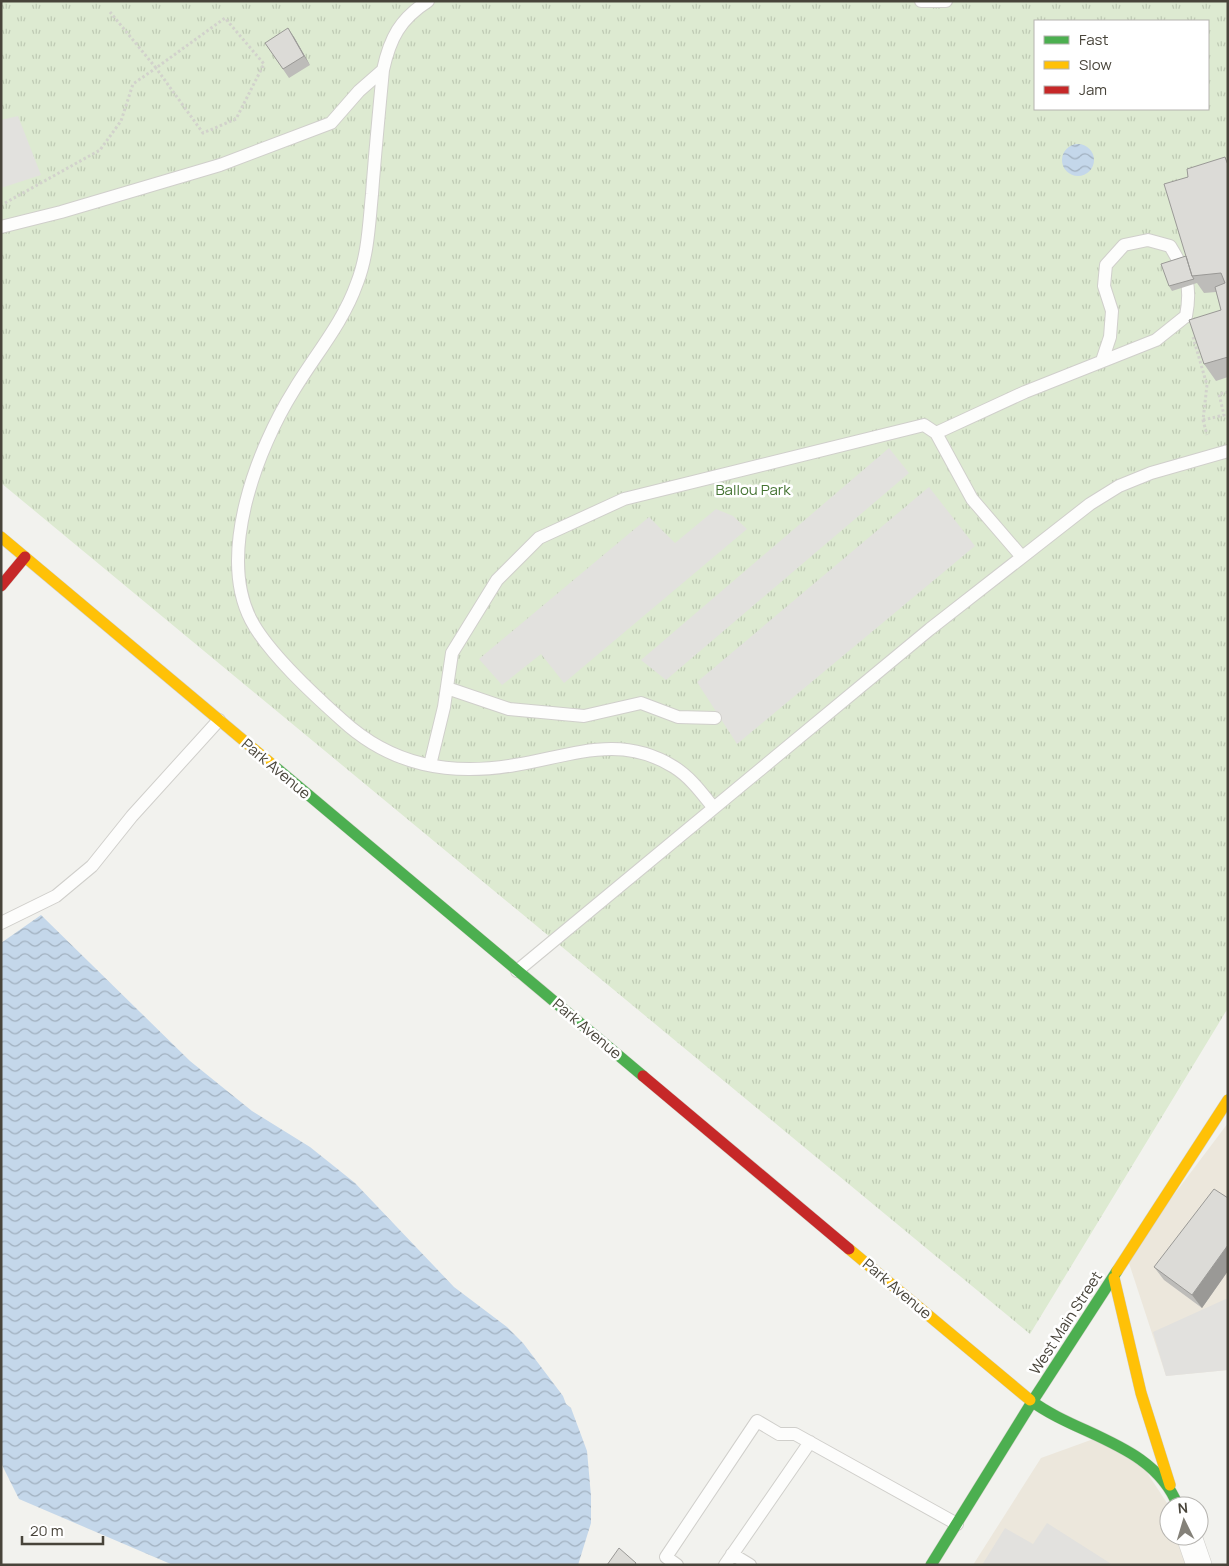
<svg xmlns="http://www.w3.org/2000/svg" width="1229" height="1566" font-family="Manrope,sans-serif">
<defs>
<pattern id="park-tufts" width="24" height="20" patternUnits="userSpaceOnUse" patternTransform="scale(1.25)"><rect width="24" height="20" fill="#ddead1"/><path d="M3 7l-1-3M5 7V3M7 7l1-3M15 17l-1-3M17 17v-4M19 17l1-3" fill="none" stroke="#bfcab4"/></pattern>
<pattern id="water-waves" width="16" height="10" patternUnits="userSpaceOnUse" patternTransform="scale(1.25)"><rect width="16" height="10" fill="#c4d7ea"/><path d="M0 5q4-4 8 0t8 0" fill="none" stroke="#a1b0bf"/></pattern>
</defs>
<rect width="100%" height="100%" fill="#f2f2ee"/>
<path fill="#ece7dc" d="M1228,1123V1370L1166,1376L1127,1257Z
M1099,1437L1136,1456L1169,1506V1536H1189L1199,1565H973L1041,1458Z"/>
<path fill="url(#park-tufts)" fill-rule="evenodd" d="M1,1H1228V1008L1030,1334L1,483ZM1035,21H1208V109H1035Z"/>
<path fill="#e2e1de" d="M18,116L41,175L1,188V120Z
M889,448L909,473L666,680L641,660Z
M929,487L975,546L737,744L697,682Z
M716,509L733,516L747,529L564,683L541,654L502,685L479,659L649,517L675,543Z
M1228,1298V1370L1166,1376L1153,1332Z
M1047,1523L1113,1565H982L1005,1528L1033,1544Z"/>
<path fill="url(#water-waves)" d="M1062 160a16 16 0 1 1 32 0a16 16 0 1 1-32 0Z
M41,915L190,1061L252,1111L310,1147L355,1183L454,1287L507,1327L523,1343L563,1396L566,1404L571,1408L587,1451L591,1496V1523L578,1565H173L19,1499L1,1463V943Z"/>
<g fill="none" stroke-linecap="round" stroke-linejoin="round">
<defs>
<path id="lane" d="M428,1C400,19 390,38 383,70C379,112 375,153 372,194C369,224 368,255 357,283C343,323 315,355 294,390C257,449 217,554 251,620C268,653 314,695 342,720C392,766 450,776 515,765C571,756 620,733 674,767C690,777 701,792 713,807
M921,1H946
M1,227L61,212L220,165L331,123L359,91L383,70
M936,433L1025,392L1156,340L1186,316C1192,285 1186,272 1170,246L1148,240L1124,245L1106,265L1104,286L1112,311L1110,337L1102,361
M447,688L509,709L584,716L641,703L678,717L715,718
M430,765L444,707L452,653L497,580L539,538L624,499L924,425L936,433L972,499L1022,557
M1,923L56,896L92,866L132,816L219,720
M517,971L930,629L1090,504L1119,486L1151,473L1228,451
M732,1554L750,1565
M677,1565L666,1557L757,1421L779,1434H795L957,1524
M725,1565L810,1442"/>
<path id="street" d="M1189,1536L1199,1565"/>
<path id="fast" d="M274,766L643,1076
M1030,1400C1078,1436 1154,1444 1178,1506
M931,1565L1032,1402L1117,1271"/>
<path id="slow" d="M1,537L274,766
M849,1249L1030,1400
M1117,1271L1228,1100
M1114,1278L1141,1393L1170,1485"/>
<path id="jam" d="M1,586L25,557
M643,1076L849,1249"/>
</defs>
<use href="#lane" stroke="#d0cfcb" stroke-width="14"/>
<use href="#street" stroke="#d0cfcb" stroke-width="26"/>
<use href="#fast" stroke="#d0cfc6" stroke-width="12"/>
<use href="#slow" stroke="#d0cfc6" stroke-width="12"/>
<use href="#jam" stroke="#d0cfc6" stroke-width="12"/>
<path stroke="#d2d2cc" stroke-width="3" stroke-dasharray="2.5 2.5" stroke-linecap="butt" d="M5,203L100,150L121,121L133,84L156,68L203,133L236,119L264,64L225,18L156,68L110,12
M1193,337L1207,385L1203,420L1207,435
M1203,420L1224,415L1219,394L1228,392"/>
<use href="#lane" stroke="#fdfdfc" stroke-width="12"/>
<use href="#street" stroke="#fdfdfc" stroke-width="25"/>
<use href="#fast" stroke="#4caf50" stroke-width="11"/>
<use href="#slow" stroke="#ffc107" stroke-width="11"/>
<use href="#jam" stroke="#c62828" stroke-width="11"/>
</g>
<path fill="#bdbcb9" d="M294,37L310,65L289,78L265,43Z
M1228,162V377L1216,381L1204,364L1221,310L1216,292L1204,293L1197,283L1172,291L1169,286L1186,256L1188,177Z
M1228,1198V1271L1202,1308L1164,1280L1154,1267Z"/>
<path fill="#9a9996" d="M288,28L294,37L310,65L304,56Z
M1228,1245V1271L1202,1308L1192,1295Z"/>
<path fill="#dcdbd7" stroke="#9a9996" d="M288,28L304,56L283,69L265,43Z
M1225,157L1228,165V357L1204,364L1189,320L1221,310L1215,287L1225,283L1221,273L1192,276L1164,184L1188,177L1187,169Z
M1186,256L1192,276L1194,279L1169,286L1161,264Z
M1214,1189L1228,1198V1245L1192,1295L1154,1267Z
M619,1548L636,1563L635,1565H607Z"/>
<g text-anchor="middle" stroke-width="5" stroke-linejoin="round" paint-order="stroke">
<g font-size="15" fill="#457433" stroke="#fff">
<text x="753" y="495">Ballou Park</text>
</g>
<g font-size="15" fill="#48443a" stroke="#fff">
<text transform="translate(276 769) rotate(40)" y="5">Park Avenue</text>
<text transform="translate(587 1029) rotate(40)" y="5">Park Avenue</text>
<text transform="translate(897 1289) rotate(40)" y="5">Park Avenue</text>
<text transform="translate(1066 1323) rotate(-57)" y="5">West Main Street</text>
</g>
</g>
<rect width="1229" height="1566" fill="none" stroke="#48443a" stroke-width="5"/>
<rect x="1034" y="20" width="175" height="90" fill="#ffffff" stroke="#b6b4b0"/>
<rect x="1044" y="36" width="25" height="8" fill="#4caf50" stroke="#b6b4b0"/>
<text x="1079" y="45" font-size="15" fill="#48443a">Fast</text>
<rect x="1044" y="61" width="25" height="8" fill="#ffc107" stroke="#b6b4b0"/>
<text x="1079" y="70" font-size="15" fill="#48443a">Slow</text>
<rect x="1044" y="86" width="25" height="8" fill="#c62828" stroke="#b6b4b0"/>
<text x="1079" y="95" font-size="15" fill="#48443a">Jam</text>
<g transform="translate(1184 1521) rotate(355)"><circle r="24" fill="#ffffff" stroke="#b6b4b0"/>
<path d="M0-4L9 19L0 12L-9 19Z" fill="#848179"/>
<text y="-8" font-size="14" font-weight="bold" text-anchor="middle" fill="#48443a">N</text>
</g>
<path d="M22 1536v8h81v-8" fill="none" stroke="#48443a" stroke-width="2.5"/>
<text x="30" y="1536" font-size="15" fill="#48443a" stroke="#ffffff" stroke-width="4" paint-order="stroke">20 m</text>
</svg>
